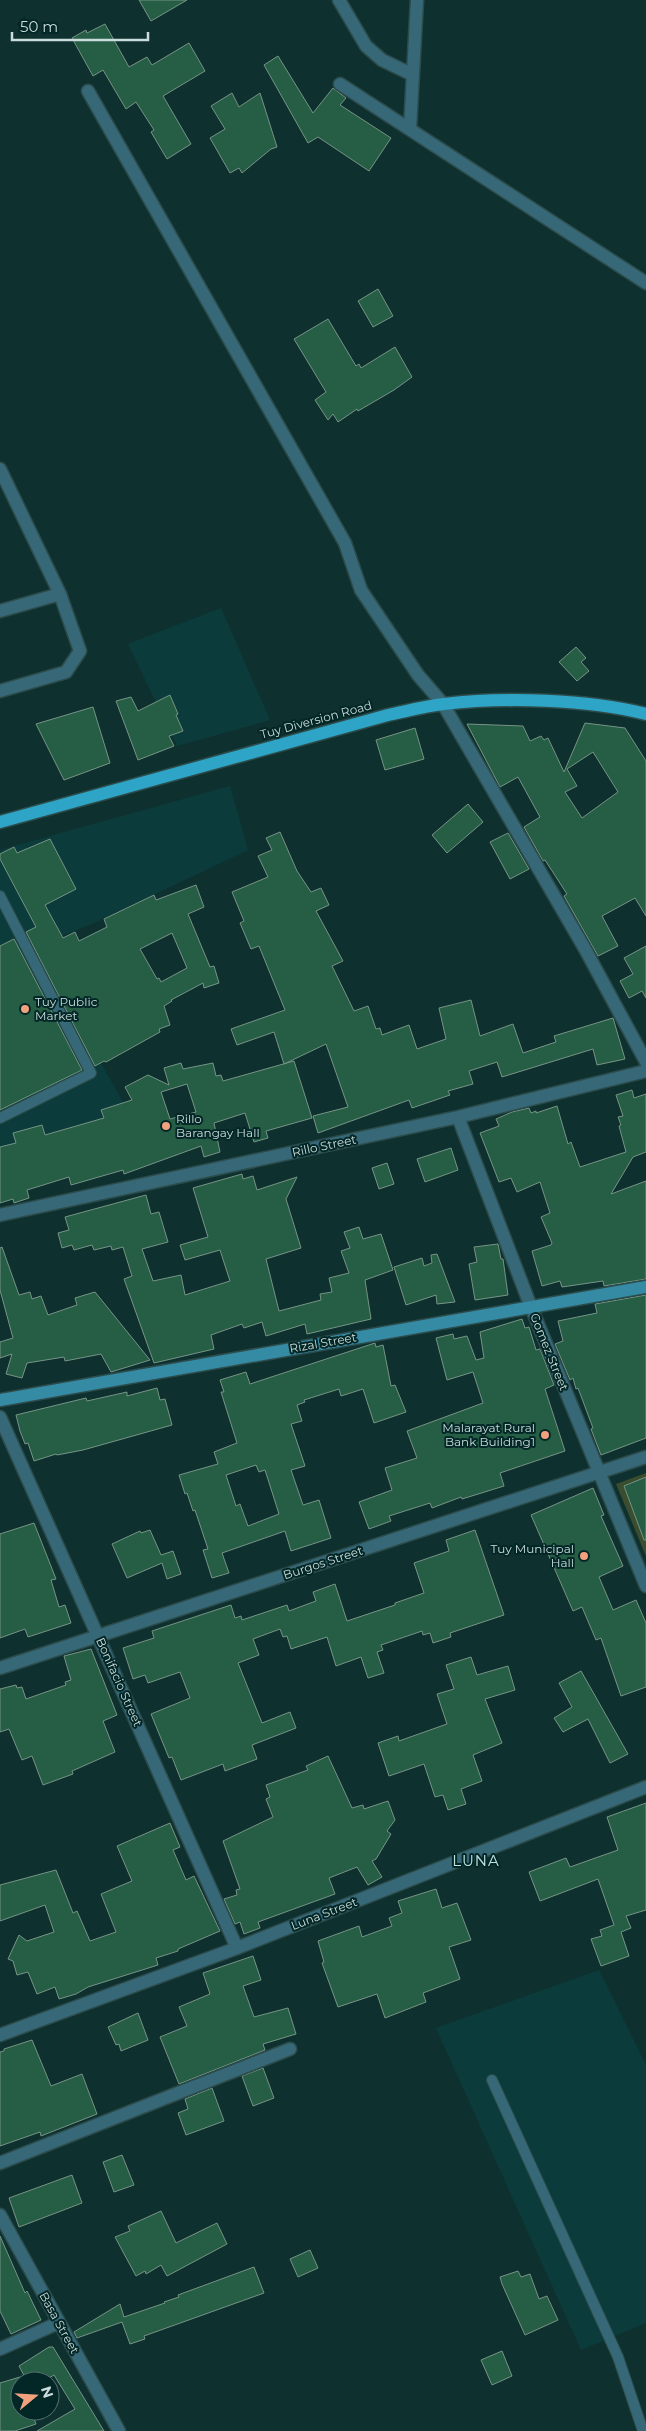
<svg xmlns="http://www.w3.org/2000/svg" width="646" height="2431" font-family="Montserrat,sans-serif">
<rect width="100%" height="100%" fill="#0e3130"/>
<path fill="#0b3c3b" d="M221,608L270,720L177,746L128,644Z
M230,786L248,850L94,923L36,946L129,1113L0,1149V850Z
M599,1970L646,2065V2323L581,2350L436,2028Z"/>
<path fill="#3b4d2f" d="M646,1473V1556L616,1484Z"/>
<path fill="#255d45" stroke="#779485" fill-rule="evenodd" d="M139,0H187L151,21Z
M105,24L129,67L147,57L152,65L189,43L205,71L163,96L191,144L167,159L151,132L154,130L136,102L126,109L103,70L93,76L72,38L86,30L87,33Z
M278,56L313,113L333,88L346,98L340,105L391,138L369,171L318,137L308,143L264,65Z
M232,93L239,107L260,93L277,147L271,149L242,173L239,168L230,173L210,138L225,129L211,106Z
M378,289L393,316L373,327L358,301Z
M328,319L356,366L359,364L361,368L395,347L412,377L394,390L358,411L357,409L338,422L333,414L328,420L315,400L326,392L294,339Z
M576,647L586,658L581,662L589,671L577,681L559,662Z
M170,695L178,714L176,715L183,731L169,736L174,746L138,760L116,701L131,697L138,711Z
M93,707L110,763L64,780L36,724Z
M585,723L625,728L646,761V916L635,898L602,916L618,946L598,956L564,896L567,894L545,860L543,861L524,827L540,817L518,777L500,787L467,724L523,726L530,741L541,736L544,740L548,738L564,772ZM593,752L618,792L582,818L565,792L577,786L567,769Z
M415,728L424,759L385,770L376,740Z
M468,804L483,822L447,853L432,835Z
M280,832L297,871L311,892L321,888L329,905L316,911L343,961L332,966L354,1011L368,1006L376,1029L380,1028L382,1035L409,1025L417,1049L446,1039L439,1008L471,1000L480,1036L513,1024L523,1053L556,1042L554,1036L613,1018L625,1059L597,1065L593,1049L502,1077L497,1062L469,1071L473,1084L448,1091L450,1095L412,1108L409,1100L318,1133L313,1116L348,1107L326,1044L284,1064L274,1032L237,1045L231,1029L285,1010L259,946L251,949L240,923L244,921L232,892L268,877L258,856L272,850L266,838Z
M508,833L529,869L510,879L490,842Z
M50,839L76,889L45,905L63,938L75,932L79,941L107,927L104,919L154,895L156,900L196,885L204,907L188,914L210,967L214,966L219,983L204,988L203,983L171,1000L172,1001L164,1006L170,1025L159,1029L160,1032L106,1062L104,1061L95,1066L26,932L36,927L0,859V854L14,847L17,853ZM172,933L187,968L161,982L159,978L157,979L140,949Z
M14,939L82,1070L0,1110V946Z
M646,946V998L642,991L629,998L620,981L633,974L624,958Z
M294,1061L312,1118L266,1131L268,1138L254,1142L245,1113L214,1123L220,1152L204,1157L201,1146L124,1174L123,1170L71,1185L69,1177L27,1190L29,1198L14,1203L13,1199L0,1203V1147L16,1143L13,1133L42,1125L45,1135L104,1118L101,1110L132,1100L125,1087L148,1075L169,1085L164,1068L181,1063L183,1069L213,1063L216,1076L221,1075L223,1081ZM187,1084L196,1112L170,1119L161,1092Z
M632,1090L634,1098L646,1094V1152L633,1157L611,1194L646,1181V1279L604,1286L603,1281L562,1287L560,1281L542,1286L532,1251L551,1245L552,1243L541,1217L550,1213L540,1182L517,1192L511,1178L499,1182L480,1133L499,1126L496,1119L512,1112L529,1108L531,1113L536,1111V1113L557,1106L568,1144L571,1142L580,1167L626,1152L619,1126L621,1125L618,1117L623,1116L616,1095Z
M451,1148L458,1170L425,1182L417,1159Z
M387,1163L394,1184L379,1189L372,1168Z
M242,1174L243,1179L253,1176L257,1190L297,1177L286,1199L301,1248L266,1259L279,1311L321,1300L320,1294L332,1292L329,1278L349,1273L341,1251L350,1248L344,1232L359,1227L363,1239L381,1234L393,1270L365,1280L371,1319L307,1334L305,1324L266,1336L262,1322L244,1328L242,1324L211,1335L214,1349L154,1363L124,1279L132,1276L123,1247L112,1250L111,1246L94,1250L92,1245L74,1250L72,1245L62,1248L58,1233L69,1230L65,1217L146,1195L151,1214L159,1212L168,1242L142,1249L153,1281L181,1275L185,1295L230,1281L220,1250L185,1260L180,1245L208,1237L193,1188Z
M498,1244L501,1259H503L508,1295L475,1300L469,1264L477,1262L474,1247Z
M2,1247L19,1295L30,1292L32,1299L41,1296L48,1315L77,1305L75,1298L95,1292L150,1360L111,1372L101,1354L65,1361L64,1357L27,1363L22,1378L6,1374L12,1354L0,1358V1342L13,1338L0,1290V1248Z
M437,1254L455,1302L437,1304L436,1295L406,1305L394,1267L422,1258L424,1266L432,1263L431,1255Z
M646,1295V1438L601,1455L591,1429L593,1428L578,1388L576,1389L573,1378L570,1380L555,1344L563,1341L558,1321L597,1313L595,1304Z
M522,1319L525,1328L529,1327L536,1350L540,1349L554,1385L545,1389L565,1451L500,1473L504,1486L462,1499L461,1497L432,1508L430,1503L389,1516L391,1521L369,1529L359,1502L392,1490L385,1468L417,1458L407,1431L483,1403L473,1372L447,1380L436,1338L453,1334L454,1339L467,1336L476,1360L484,1358L480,1332Z
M375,1343L376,1347L383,1345L391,1386L395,1385L406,1412L374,1423L363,1389L341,1396L339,1389L304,1400L305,1402L297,1405L302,1421L291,1424L305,1466L291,1470L303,1505L319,1500L331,1538L291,1551L285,1531L222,1553L229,1573L212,1578L203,1550L208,1549L195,1510L193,1511L187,1493L185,1494L179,1475L218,1464L214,1452L237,1443L221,1392H224L220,1380L246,1372L250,1384ZM256,1465L259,1472L265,1470L279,1514L248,1526L240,1504L236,1506L226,1475Z
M157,1388L160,1400L165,1399L172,1425L83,1450L57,1455L56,1454L34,1461L28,1443L25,1444L20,1431L16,1415L86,1398L87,1401L127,1392V1396Z
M646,1477V1540H644L624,1486Z
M593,1488L604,1515L601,1516L623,1566L599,1577L613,1610L636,1600L646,1623V1687L621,1696L601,1638L596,1640L582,1607L573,1611L531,1515Z
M34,1523L56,1579L51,1580L59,1607L65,1605L71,1623L28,1637L25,1629L0,1638V1534Z
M150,1530L161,1555L173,1551L181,1574L167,1579L162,1563L127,1578L112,1544L140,1531L141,1533Z
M475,1530L504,1615L450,1633L451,1637L433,1643L430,1633L423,1635L422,1631L381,1645L383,1650L377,1652L384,1673L368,1678L361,1657L336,1666L327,1637L291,1649L287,1636L283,1637L280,1629L253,1639L259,1655L238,1663L262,1723L290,1712L296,1728L252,1745L257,1759L225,1771L223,1764L181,1780L172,1757L169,1758L151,1714L190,1698L180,1672L148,1683L145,1675L133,1679L123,1648L154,1638L152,1631L231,1605L235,1618L241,1616L242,1620L287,1605L289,1611L316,1601L313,1592L335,1584L347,1621L395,1605V1603L424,1593L414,1563L449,1551L446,1540Z
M91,1649L117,1715L103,1721L115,1752L72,1771L73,1774L43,1785L32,1756L22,1760L9,1729L0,1732V1689L16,1685L17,1688L22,1687L26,1699L66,1685L65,1682L71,1680L64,1656Z
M471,1657L477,1675L508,1666L515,1690L485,1699L502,1743L473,1755L482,1781L461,1789L466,1804L448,1810L443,1795L435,1797L424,1764L389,1776L378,1743L398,1736L399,1741L447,1724L437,1694L454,1689L446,1665Z
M581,1671L628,1754L610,1763L588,1719L563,1732L554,1718L572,1707L559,1683Z
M328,1756L352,1808L363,1805L364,1809L388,1801L395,1820L387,1831L391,1834L376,1859L372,1861L382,1877L368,1885L357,1867L329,1878L335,1894L258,1922L260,1928L244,1934L240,1922L235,1924L224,1899L237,1895L236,1890L240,1889L223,1841L273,1817L266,1799L270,1797L266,1785L308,1770L306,1766Z
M646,1803V1910L626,1916L631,1928L621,1932L629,1956L601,1966L591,1939L602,1936L600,1930L614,1925L598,1879L540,1901L529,1872L566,1858L570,1867L618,1850L607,1817Z
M170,1823L180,1847L173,1850L186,1880L194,1876L220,1931L178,1949V1951L156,1958L158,1965L88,1987L76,1994L59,1999L55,1987L37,1994L28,1972L17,1975L13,1961L8,1959L19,1935L27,1941L54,1932L45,1905L0,1921V1885L56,1870L73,1913L77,1911L90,1941L116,1932L101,1894L132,1881L117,1846Z
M436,1889L442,1908L457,1903L471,1940L449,1947L460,1979L423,1993L426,2002L385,2018L377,1994L338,2007L322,1963L324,1962L318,1941L359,1926L362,1937L392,1926L389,1918L402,1913L398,1901Z
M253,1956L261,1980L243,1986L254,2017L288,2008L296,2034L263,2044L265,2050L179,2084L160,2037L187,2026L179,2007L210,1994L203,1973Z
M138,2013L148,2040L121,2051L119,2044L116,2045L108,2027Z
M32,2040L51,2086L82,2074L97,2114L41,2136L40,2132L0,2146V2052L4,2051V2049Z
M263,2068L274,2098L253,2106L242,2076Z
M212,2088L224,2121L186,2135L178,2113L188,2109L185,2099Z
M122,2155L134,2185L114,2192L103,2162Z
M72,2175L82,2203L19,2227L9,2198Z
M161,2211L176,2243L217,2223L227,2244L167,2276L161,2265L146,2274L145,2271L136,2276L115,2237L130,2231L128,2226Z
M0,2236L25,2293L27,2291L41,2320L11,2334L0,2311Z
M310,2250L318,2268L298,2277L290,2259Z
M254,2267L264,2293L144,2336L145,2339L130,2344L122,2322L77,2338L74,2332L120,2304L124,2317L165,2303L164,2302L179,2297L178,2295Z
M518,2271L521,2277L530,2274L539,2299L547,2296L558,2320L525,2335L502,2284L500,2277Z
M49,2347H53L104,2431H37L75,2409L54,2375L44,2381H27L19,2366Z
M502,2351L512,2376L492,2385L481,2360Z
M20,2377V2411H31L36,2424L15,2431H0V2383Z"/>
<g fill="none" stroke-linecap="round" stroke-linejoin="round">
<defs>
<path id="service" d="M0,896L91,1073L0,1118
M492,2080L618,2357L643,2431"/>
<path id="minor" d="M339,0L366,46L382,60L413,75
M340,84L646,283
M88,91L345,543L361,590L418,675L443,704L585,949L646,1062
M410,129L417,0
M0,469L60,594L80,651L66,672L0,691
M0,611L60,594
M458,1117L531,1307
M0,1215L458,1117L646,1071
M0,1417L237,1948
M0,1668L646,1457
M0,2163L290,2049
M0,2215L119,2431
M0,2349L58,2323"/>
<path id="tertiary" d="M531,1307L646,1586
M0,2035L237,1948L646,1787"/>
<path id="secondary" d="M0,1400L646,1287"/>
<path id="primary" d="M0,822L388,715C407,711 425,706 444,704C505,697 587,699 646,714"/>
</defs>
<use href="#service" stroke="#2c4c4b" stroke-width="12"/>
<use href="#minor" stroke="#2c4c4b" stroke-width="15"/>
<use href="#tertiary" stroke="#2c4c4b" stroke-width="15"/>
<use href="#secondary" stroke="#2c4c4b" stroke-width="15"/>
<use href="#primary" stroke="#2c4c4b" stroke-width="15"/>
<use href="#service" stroke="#376878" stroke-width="10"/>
<use href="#minor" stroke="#376878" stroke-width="12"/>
<use href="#tertiary" stroke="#376878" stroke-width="12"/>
<use href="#secondary" stroke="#358aa4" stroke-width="12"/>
<use href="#primary" stroke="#2ea4c6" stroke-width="12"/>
</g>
<g fill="#f2a17e" stroke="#032726" stroke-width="2">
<circle cx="25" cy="1009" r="5"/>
<circle cx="166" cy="1126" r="5"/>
<circle cx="545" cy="1435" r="5"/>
<circle cx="584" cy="1556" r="5"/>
</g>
<g text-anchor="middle" stroke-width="4" stroke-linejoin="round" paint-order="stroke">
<g font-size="12" fill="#cadcdb" stroke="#032726">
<text transform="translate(316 720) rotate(-15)" y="4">Tuy Diversion Road</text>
<text transform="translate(324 1146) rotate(-12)" y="4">Rillo Street</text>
<text transform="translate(323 1343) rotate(-10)" y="4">Rizal Street</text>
<text transform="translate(549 1352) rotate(68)" y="4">Gomez Street</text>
<text transform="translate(323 1563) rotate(-18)" y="4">Burgos Street</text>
<text transform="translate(119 1682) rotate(66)" y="4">Bonifacio Street</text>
<text transform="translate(324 1914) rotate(-21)" y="4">Luna Street</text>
<text transform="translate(59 2323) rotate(61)" y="4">Basa Street</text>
</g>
<g font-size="12" fill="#cadcdb" stroke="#032726" text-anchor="start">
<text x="35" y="1006">Tuy Public<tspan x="35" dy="14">Market</tspan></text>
<text x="176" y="1123">Rillo<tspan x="176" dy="14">Barangay Hall</tspan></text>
<text x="535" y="1432" text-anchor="end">Malarayat Rural<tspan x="535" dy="14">Bank Building1</tspan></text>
<text x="574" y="1553" text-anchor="end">Tuy Municipal<tspan x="574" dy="14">Hall</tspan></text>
</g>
<g font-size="15" letter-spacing="1" fill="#bde3e1" stroke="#032726">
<text x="476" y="1866">LUNA</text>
</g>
</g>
<g transform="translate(35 2396) rotate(72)"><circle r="24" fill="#032726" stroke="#536f6e"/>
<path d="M0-4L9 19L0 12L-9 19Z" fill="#f2a17e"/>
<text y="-8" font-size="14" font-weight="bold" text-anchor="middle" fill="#cadcdb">N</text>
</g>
<path d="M12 32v8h136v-8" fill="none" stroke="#cadcdb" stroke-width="2.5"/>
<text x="20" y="32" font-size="15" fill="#cadcdb" stroke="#032726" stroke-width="4" paint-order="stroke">50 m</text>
</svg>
